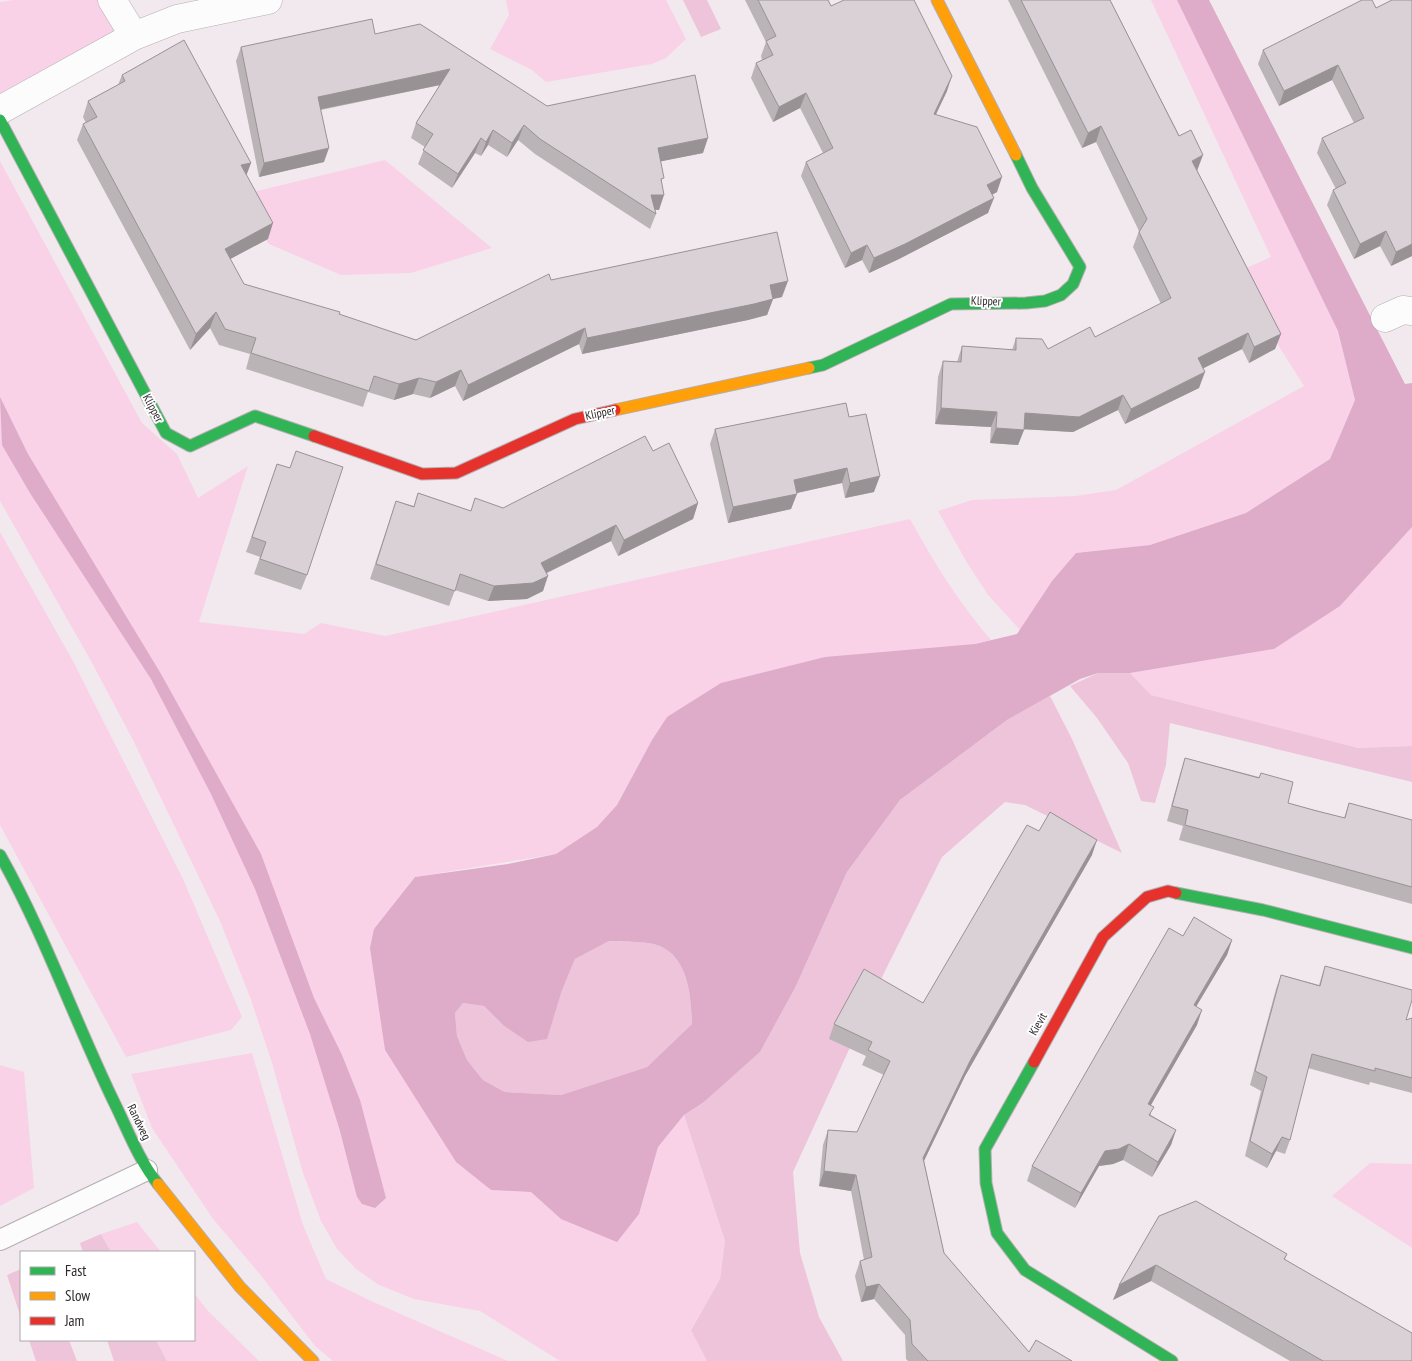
<svg xmlns="http://www.w3.org/2000/svg" width="1412" height="1361" font-family="'PT Sans Narrow',sans-serif">
<rect width="100%" height="100%" fill="#f2e9ee"/>
<path fill="#f9d2e7" d="M13,0H110L117,33L0,96V2Z
M506,0H666L686,39L666,58L652,64L546,82L532,70L490,49L509,15Z
M1151,0H1177L1338,330L1355,400L1330,459L1246,513L1150,545L1076,553L1052,581L1020,630L988,595L966,561L938,511L972,500L1075,496L1116,490L1304,386L1233,274L1271,257Z
M385,160L492,248L411,273L341,275L269,244L232,197Z
M0,161L142,423L177,454L198,498L248,466L199,622L304,634L321,623L385,636L910,519C934,562 958,602 991,640L667,717L652,740L617,805L597,827L556,854L415,877L374,929L385,1050L456,1162L491,1190L531,1192L561,1219L639,1214L658,1147L684,1115L725,1241L720,1279L691,1329L707,1361H560L480,1311L414,1299L379,1285L356,1269L337,1249L321,1221L303,1173L272,1063L250,997L220,921L133,740L91,661L0,501Z
M1412,527V746L1358,748L1204,711L1151,695L1130,673L1274,649L1340,606Z
M0,532L73,661L183,879L242,1017L231,1030L126,1057L0,825Z
M252,1053L303,1225L326,1279L371,1301L508,1361H333L315,1346L259,1273L213,1219L152,1128L131,1074Z
M0,1065L24,1072L34,1188L0,1206Z
M1370,1163L1412,1164V1248L1332,1196Z
M137,1222L161,1252H111L101,1234Z
M194,1293L208,1311L259,1361H167L156,1340H194Z"/>
<path fill="#eec4db" d="M683,0H707L721,29L701,37Z
M1098,673H1130L1151,695L1358,748L1412,746V782L1170,723L1166,765L1155,803L1141,801L1128,763L1097,718L1070,686Z
M1050,696L1072,739L1122,853L1025,805L1005,802L942,857L885,971L793,1172L800,1253L819,1317L843,1361H707L691,1330L720,1279L725,1241L684,1115L704,1102L760,1052L796,986L847,872L900,800L1007,720Z
M609,941C622,942 649,941 660,946C689,959 691,997 692,1024L647,1067L561,1095L505,1092L483,1080L467,1060L457,1036L455,1013L463,1003L484,1006L503,1025L561,993L575,959Z
M101,1234L111,1252H83L80,1243Z
M21,1269V1318L7,1275Z
M29,1340H69L77,1361H36Z
M107,1340H156L167,1361H114Z"/>
<path fill="#deabc8" fill-rule="evenodd" d="M1177,0H1209L1405,384L1412,383V527L1340,606L1274,649L1130,673H1098L1080,679L1007,720L900,800L847,872L796,986L760,1052L704,1102L684,1115L658,1147L639,1214L617,1242L561,1219L531,1192L491,1190L456,1162L385,1050L370,948L374,929L415,877L508,864L556,854L597,827L617,805L652,740L667,717L721,683L825,657L975,644L1017,634L1052,581L1076,553L1150,545L1246,513L1330,459L1355,400L1338,331ZM609,941C622,942 649,941 660,946C689,959 691,997 692,1024L647,1067L561,1095L505,1092L483,1080L467,1060L457,1036L455,1013L463,1003L484,1006L503,1025L528,1042L547,1039L561,993L575,959Z
M0,397L28,454L161,674L261,854L314,998L342,1055L360,1100L386,1198L375,1208L362,1204L357,1197L340,1131L310,1034L255,889L211,794L151,679L30,493L2,445Z"/>
<g fill="none" stroke-linecap="round" stroke-linejoin="round">
<defs>
<path id="lane" d="M0,1240L147,1170"/>
<path id="street" d="M112,0L134,36
M0,110L134,36L177,19L268,0
M1385,318L1403,310L1412,311"/>
<path id="fast" d="M0,120L166,433L190,446L255,416L314,436
M809,368L823,365L951,304L1026,303L1045,301L1061,295L1073,284L1080,267L1032,188L1016,155
M0,855C44,933 74,1019 113,1100C127,1128 138,1159 158,1184
M1176,893L1263,910L1412,948
M1034,1062L985,1149L986,1183L997,1233L1025,1270L1172,1361"/>
<path id="slow" d="M937,0L1016,155
M615,410L809,368
M158,1184L240,1287L313,1361"/>
<path id="jam" d="M314,436L422,474L456,473L575,419L615,410
M1034,1062L1103,937L1147,897L1168,891L1176,893"/>
</defs>
<use href="#lane" stroke="#b4aeb2" stroke-width="22"/>
<use href="#street" stroke="#b4aeb2" stroke-width="29"/>
<use href="#fast" stroke="#b4aeb2" stroke-width="13"/>
<use href="#slow" stroke="#b4aeb2" stroke-width="13"/>
<use href="#jam" stroke="#b4aeb2" stroke-width="13"/>
<use href="#lane" stroke="#fdfcfc" stroke-width="20"/>
<use href="#street" stroke="#fdfcfc" stroke-width="28"/>
<use href="#fast" stroke="#30b455" stroke-width="11"/>
<use href="#slow" stroke="#ff9f0a" stroke-width="11"/>
<use href="#jam" stroke="#e5322d" stroke-width="11"/>
</g>
<path fill="#bbb4b7" d="M745,0H828L831,6L947,91L936,114L997,192L992,195L988,213L899,259L869,273L862,260L845,268L801,176L806,162L823,153L800,108L773,122L751,78L756,63L762,60L761,56L766,42Z
M1008,0H1110L1281,334L1275,349L1249,363L1242,349L1203,368L1199,388L1125,424L1118,410L1073,432L1024,429L1018,445L990,443L991,427L935,424L938,377L943,361L957,362L962,346L1012,350L1016,338L1048,349L1095,337L1161,304L1133,247L1139,231L1096,142L1082,148Z
M1412,0V256L1391,266L1380,246L1354,259L1327,205L1333,190L1336,189L1317,153L1322,138L1354,123L1332,80L1279,106L1258,64L1263,50L1376,8Z
M375,34L547,106L703,153L661,161L662,184L659,210L655,209L656,214L650,229L535,154L518,140L507,157L488,145L481,156L475,153L452,188L418,164L425,147L411,138L416,123L440,85L321,110L324,162L259,177L236,61L241,47Z
M122,75L251,163L246,174L268,239L230,259L244,284L416,340L551,280L782,297L773,299L767,315L748,320L582,354L579,344L463,401L455,386L430,398L413,394L394,400L368,392L363,407L246,369L250,354L219,345L210,328L190,350L77,140L83,124L86,123L83,117L88,101L118,85Z
M849,417L874,492L845,498L842,483L796,493L791,509L728,523L710,444L715,429Z
M653,451L698,503L693,519L618,556L611,541L547,573L543,591L527,599L488,601L455,590L449,606L370,579L396,501L414,506L418,493L471,511L503,508Z
M277,464L307,575L301,590L254,574L260,557L246,552Z
M1185,758L1259,777L1261,773L1288,803L1344,818L1349,803L1412,820V904L1179,840L1183,826L1167,821L1180,774Z
M1039,831L1092,855L965,1076L924,1161L944,1253L1029,1352L1072,1361H908L906,1359L905,1335L874,1299L861,1302L855,1276L860,1261L864,1260L851,1191L819,1186L823,1145L828,1130L857,1132L884,1075L862,1065L866,1056L829,1039L834,1024L923,1003Z
M1183,936L1232,940L1227,955L1196,1007L1197,1025L1150,1105L1151,1115L1176,1130L1171,1145L1152,1177L1123,1160L1113,1164L1099,1166L1075,1208L1027,1181L1032,1166Z
M1325,966L1406,1020L1412,1018V1093L1370,1082L1369,1085L1308,1068L1290,1140L1285,1154L1276,1151L1267,1168L1245,1156L1261,1091L1250,1085L1276,989L1281,975L1319,985Z
M1159,1216L1287,1254L1285,1259L1412,1361H1290L1151,1281L1113,1300Z"/>
<path fill="#989295" d="M1338,65L1332,80L1279,106L1284,91Z
M450,69L445,84L312,111L318,97Z
M952,76L947,91L929,129L934,114Z
M806,93L800,108L773,122L779,107Z
M524,125L518,140L507,157L512,143Z
M1101,126L1096,142L1082,148L1088,133Z
M493,130L488,145L481,156L486,142Z
M481,138L475,153L452,188L458,174Z
M708,138L703,153L653,163L658,148Z
M329,148L324,162L259,177L264,163Z
M1203,155L1197,171L1192,161Z
M251,163L245,179L241,165Z
M1002,177L997,192L982,200L987,185Z
M651,195H664L659,210L648,209Z
M994,198L988,213L899,259L869,273L874,258Z
M273,223L268,239L219,265L225,249Z
M1386,231L1380,246L1354,259L1360,244Z
M1412,244V256L1391,266L1396,252Z
M867,245L862,260L845,268L851,253Z
M788,281L782,297L764,301L770,285Z
M773,299L767,315L748,320L582,354L587,338Z
M216,312L210,328L190,350L196,334Z
M585,328L579,344L463,401L468,385Z
M1248,333L1242,349L1192,374L1198,358Z
M1281,334L1275,349L1249,363L1254,347Z
M461,370L455,386L430,398L436,382Z
M1205,372L1199,388L1125,424L1131,409Z
M419,378L413,394L394,400L399,384Z
M1123,395L1118,410L1073,432L1019,429L1025,413Z
M941,408L997,412L991,427L935,424Z
M996,428L1024,430L1018,445L990,443Z
M847,468L842,483L788,495L794,480Z
M880,476L874,492L845,498L850,483Z
M797,494L791,509L728,523L733,507Z
M698,503L693,519L618,556L624,540Z
M616,525L611,541L536,578L541,563Z
M548,576L543,591L527,599L488,601L494,586Z
M1097,840L1092,855L965,1076L918,1173L923,1158L970,1061Z
M1232,940L1227,955L1188,1020L1194,1005Z
M1202,1010L1197,1025L1143,1119L1148,1104Z
M1176,1130L1171,1145L1152,1177L1158,1162Z
M1282,1137L1276,1151L1267,1168L1272,1154Z
M1129,1144L1123,1160L1113,1164L1099,1166L1075,1208L1081,1193L1105,1151Z
M824,1171L856,1175L851,1191L819,1186Z
M1156,1265L1151,1281L1113,1300L1119,1285Z
M879,1284L874,1299L861,1302L866,1287Z"/>
<path fill="#d9d1d5" stroke="#989295" d="M758,0H828L831,6L844,0H914L952,76L934,114L977,127L1002,177L987,185L994,198L905,244L874,258L867,245L851,253L806,162L833,148L806,93L779,107L756,63L773,55L766,41L776,36Z
M1021,0H1110L1179,136L1191,130L1203,155L1192,161L1281,334L1254,347L1248,333L1198,358L1205,372L1131,409L1123,395L1079,417L1025,413L1024,430L996,428L997,412L941,408L943,361L961,362L962,346L1016,350V338L1042,339L1048,349L1090,327L1095,337L1171,298L1139,232L1147,219L1101,126L1088,133Z
M1362,0H1372L1376,8L1392,0H1412V244L1396,252L1386,231L1360,244L1333,190L1346,183L1322,138L1364,118L1338,65L1284,91L1263,50Z
M372,19L375,34L420,24L547,106L695,75L708,138L658,148L664,178L661,179L664,195H651L656,214L540,139L524,125L512,143L493,130L486,142L481,138L458,174L423,150L433,134L416,123L450,69L318,97L329,148L264,163L241,47Z
M184,40L251,163L241,165L273,223L225,249L244,284L340,312L339,314L416,340L549,274L551,280L777,232L788,281L770,285L773,299L754,304L587,338L585,328L468,385L461,370L436,382L419,378L399,384L374,376L369,391L251,353L256,338L225,329L216,312L196,334L83,124L97,117L88,101L125,81L122,75Z
M846,403L849,417L866,414L880,476L850,483L847,468L794,480L797,494L733,507L715,429Z
M645,436L653,451L669,443L698,503L624,540L616,525L541,563L548,576L533,583L494,586L460,574L455,591L376,564L396,501L414,507L418,493L471,511L475,498L503,508Z
M296,451L343,467L307,575L260,559L266,542L252,537L277,464L290,468Z
M1185,758L1259,778L1261,773L1293,782L1288,803L1317,811L1345,818L1349,803L1412,820V887L1185,825L1188,810L1172,806Z
M1050,812L1097,840L970,1061L923,1158L944,1253L1029,1352L1036,1340L1072,1361H928L912,1344L910,1320L879,1284L866,1287L860,1261L872,1257L856,1175L824,1171L828,1130L857,1132L890,1061L868,1050L872,1042L834,1024L864,969L923,1003L1027,825L1039,831Z
M1194,917L1232,940L1194,1005L1202,1010L1148,1104L1154,1107L1149,1115L1176,1130L1158,1162L1129,1144L1119,1149L1105,1151L1081,1193L1032,1166L1169,928L1183,936Z
M1325,966L1412,990V1000L1406,1020L1412,1018V1078L1375,1068V1071L1312,1054L1290,1140L1282,1137L1272,1154L1250,1141L1267,1077L1255,1071L1281,975L1320,986Z
M1196,1201L1287,1254L1284,1259L1412,1333V1361H1323L1156,1265L1119,1285L1159,1216Z"/>
<g text-anchor="middle" stroke-width="4" stroke-linejoin="round" paint-order="stroke">
<g font-size="12" fill="#2f292c" stroke="#fff">
<text transform="translate(986 301) rotate(2)" y="4">Klipper</text>
<text transform="translate(153 408) rotate(62)" y="4">Klipper</text>
<text transform="translate(600 413) rotate(-12)" y="4">Klipper</text>
<text transform="translate(1038 1024) rotate(-61)" y="4">Kievit</text>
<text transform="translate(139 1122) rotate(64)" y="4">Randweg</text>
</g>
</g>
<rect x="20" y="1251" width="175" height="90" fill="#ffffff" stroke="#aca9ab"/>
<rect x="30" y="1267" width="25" height="8" fill="#30b455" stroke="#aca9ab"/>
<text x="65" y="1276" font-size="15" fill="#2f292c">Fast</text>
<rect x="30" y="1292" width="25" height="8" fill="#ff9f0a" stroke="#aca9ab"/>
<text x="65" y="1301" font-size="15" fill="#2f292c">Slow</text>
<rect x="30" y="1317" width="25" height="8" fill="#e5322d" stroke="#aca9ab"/>
<text x="65" y="1326" font-size="15" fill="#2f292c">Jam</text>
</svg>
